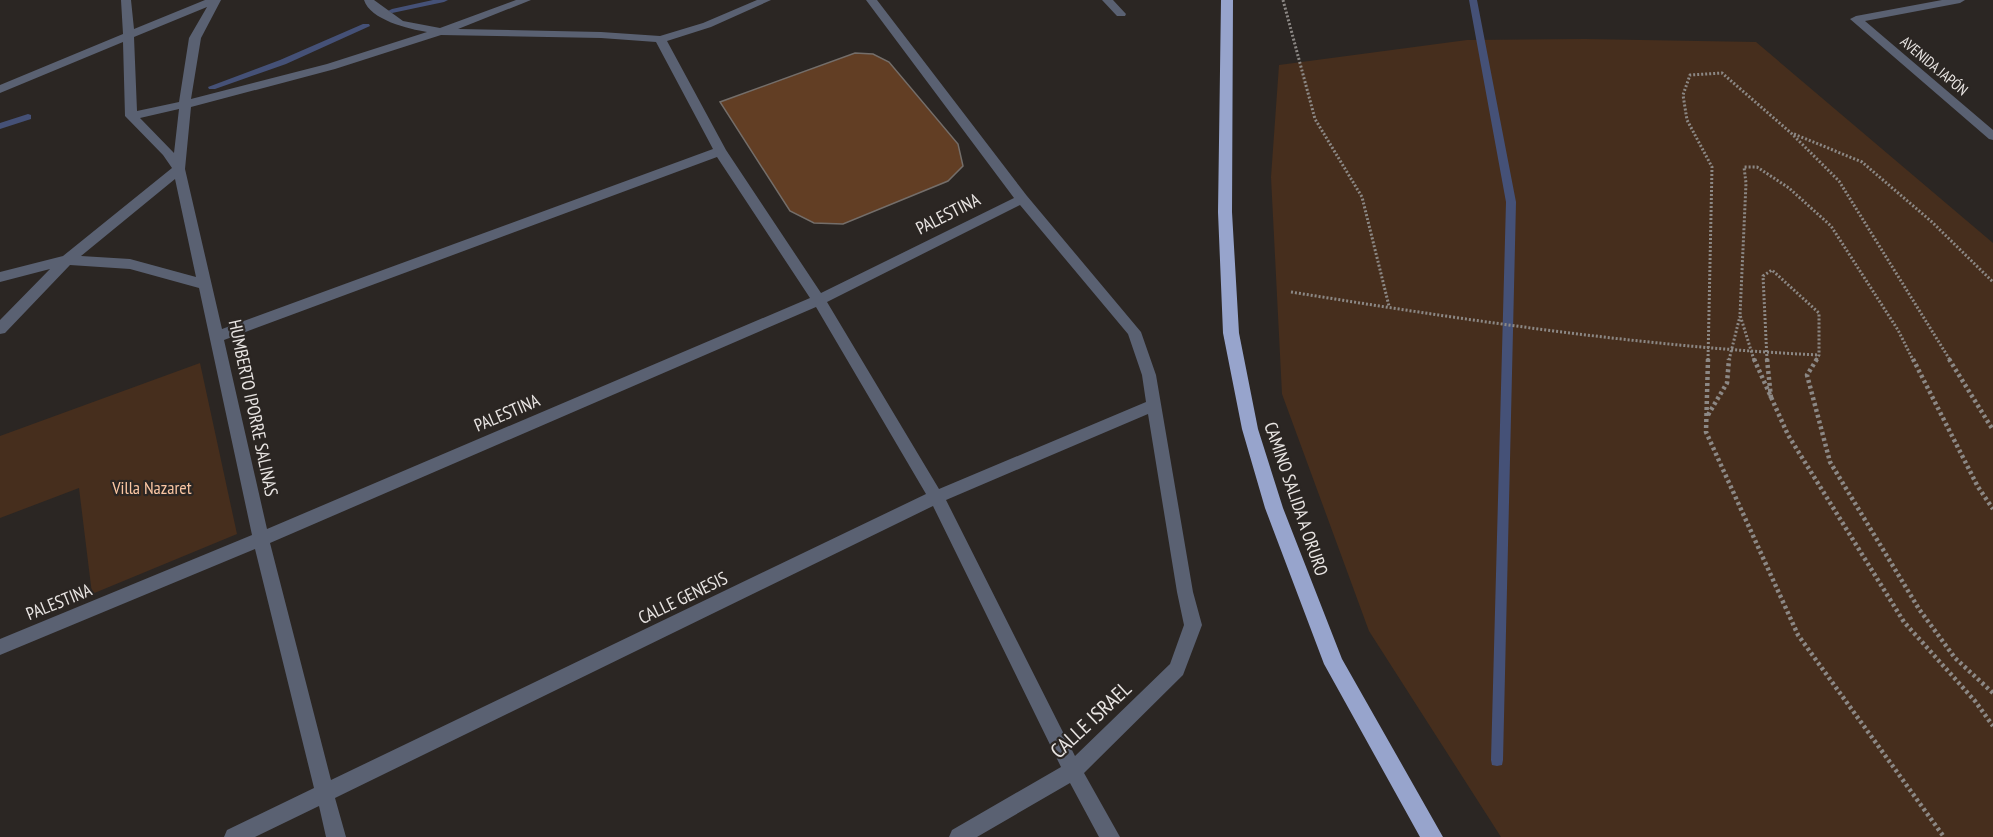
<svg xmlns="http://www.w3.org/2000/svg" width="1993" height="837" font-family="'PT Sans Narrow',sans-serif">
<rect width="100%" height="100%" fill="#2b2623"/>
<path fill="#462e1d" d="M1585,39L1756,42L1993,243V837H1501L1369,631L1282,394L1271,177L1279,65L1467,40Z
M200,363L237,534L92,594L79,488L0,518V436Z"/>
<g fill="none" stroke-linecap="round" stroke-linejoin="round">
<path fill="#455177" fill-rule="evenodd" d="M433,0H448L444,2L392,13L388,11L392,9Z
M1469,0H1477L1516,202L1503,760L1502,765L1497,766L1492,765L1491,760L1506,202Z
M363,24H369L370,26L286,64L215,89H209L208,87L280,60Z
M28,114L31,115V119L0,129V123Z"/>
</g>
<path fill="#623e24" stroke="#746e6a" stroke-width="1.5" d="M855,53L873,54L889,62L958,144L963,166L948,181L843,224L814,223L790,211L720,102Z"/>
<g fill="none" stroke-linecap="round" stroke-linejoin="round">
<path stroke="#8c8885" stroke-width="3" stroke-dasharray="2 2" stroke-linecap="butt" d="M1283,0L1315,119L1362,197L1389,306
M1794,134L1862,162L1932,222L1993,282
M1291,292C1465,320 1643,347 1819,355
M1708,360L1712,167L1687,120L1683,95L1690,75L1722,73L1791,133L1839,181L1950,360
M1729,360L1740,316
M1754,360L1740,315L1746,183L1744,167H1757L1789,188L1831,226L1898,330L1913,360
M1767,360L1763,276L1772,270L1819,313V355L1816,360"/>
<path stroke="#8c8885" stroke-width="4.5" stroke-dasharray="3 3" stroke-linecap="butt" d="M1708,359L1706,432L1798,635L1944,837
M1754,359L1788,435L1904,622L1975,701L1993,726
M1767,359L1771,398
M1817,359L1807,375L1830,462L1919,609L1955,658L1993,693
M1913,359L1978,487L1993,509
M1949,359L1993,430
M1708,415L1727,383L1729,359"/>
<path fill="#5a6172" fill-rule="evenodd" d="M121,0H131L134,29L205,0H221L201,38L191,99L327,64L427,32C409,29 370,20 364,0H374L403,21L440,28L516,0H531L458,29L601,32L660,36L703,23L757,0H771L711,27L667,41L726,150L821,293L1014,198L866,0H877L1027,196L1141,332L1156,375L1193,592L1202,625L1183,675L1084,773L1120,837H1099L1070,783L977,837H949L952,830L1061,767L933,506L335,798L346,837H326L319,806L255,837H224L227,830L314,788L255,549L0,655V639L252,535L199,288L130,269L70,265L5,333L0,334V320L50,269L0,282V272L63,256L172,168L163,155L125,116L123,42L0,93V85L123,34ZM207,7L189,38L179,102L137,111L134,37ZM441,35L601,38L656,42L713,149L222,329L185,169L191,107L335,69ZM179,109L174,153L140,118ZM717,157L810,298L267,529L224,340ZM175,179L196,277L130,259L81,256ZM1020,205L1128,334L1142,375L1146,402L939,489L827,302ZM816,307L926,494L331,780L270,543ZM1148,414L1177,592L1184,625L1170,664L1075,756L946,500Z
M1102,0H1113L1126,14L1125,16H1117Z
M1942,0H1965L1960,3L1865,21L1993,130V140L1989,139L1850,19L1856,16Z"/>
<path fill="#97a4cc" fill-rule="evenodd" d="M1221,0H1233L1232,212L1239,333L1258,429L1283,508L1342,659L1443,837H1420L1324,664L1265,508L1242,429L1223,333L1218,212Z"/>
</g>
<g text-anchor="middle" stroke-width="4.5" stroke-linejoin="round" paint-order="stroke">
<g font-size="15" fill="#e9e5e3" stroke="#2b2623">
<text transform="translate(1934 66) rotate(40)" y="5">AVENIDA JAPÓN</text>
</g>
<g font-size="18" fill="#e9e5e3" stroke="#2b2623">
<text transform="translate(948 214) rotate(-27)" y="6">PALESTINA</text>
<text transform="translate(253 408) rotate(78)" y="6">HUMBERTO IPORRE SALINAS</text>
<text transform="translate(507 413) rotate(-23)" y="6">PALESTINA</text>
<text transform="translate(1296 499) rotate(71)" y="6">CAMINO SALIDA A ORURO</text>
<text transform="translate(683 598) rotate(-26)" y="6">CALLE GENESIS</text>
<text transform="translate(59 602) rotate(-22)" y="6">PALESTINA</text>
</g>
<g font-size="18" fill="#fac6a3" stroke="#2b2623">
<text x="152" y="494">Villa Nazaret</text>
</g>
<g font-size="21" fill="#e9e5e3" stroke="#2b2623">
<text transform="translate(1091 720) rotate(-43)" y="7">CALLE ISRAEL</text>
</g>
</g>
</svg>
